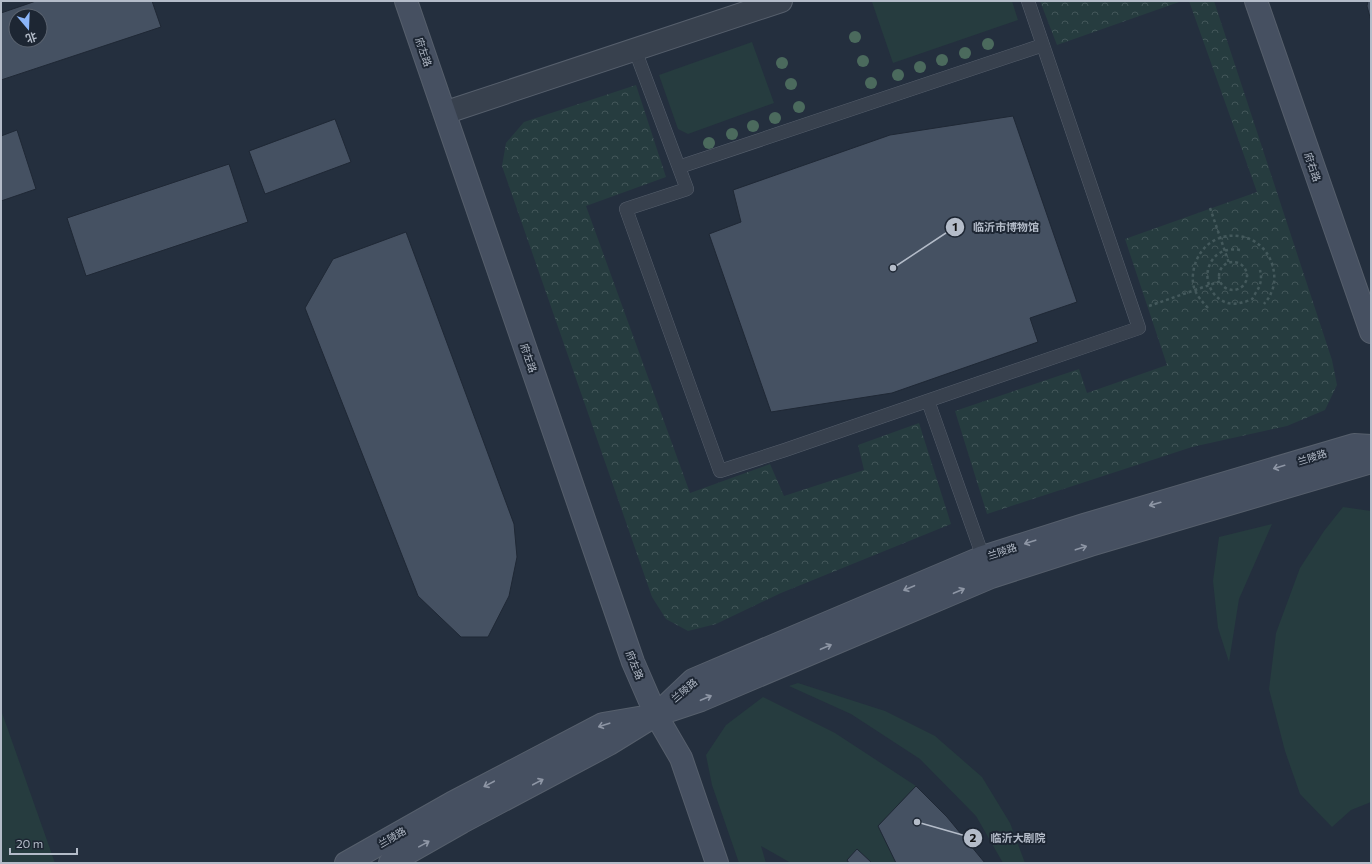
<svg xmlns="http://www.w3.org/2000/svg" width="1372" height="864" font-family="Commissioner,'Noto Sans SC',sans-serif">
<defs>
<pattern id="forest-crowns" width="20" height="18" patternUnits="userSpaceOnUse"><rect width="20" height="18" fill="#263c3f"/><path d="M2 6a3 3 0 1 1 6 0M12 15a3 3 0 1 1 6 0" fill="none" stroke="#435659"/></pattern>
</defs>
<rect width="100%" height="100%" fill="#242f3e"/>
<path fill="#263c3f" d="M874,1H1012L1018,20L893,63L872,2Z
M752,42L774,103L688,134L678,129L659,75Z
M1343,507L1371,511V802L1351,810L1332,827L1300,794L1285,751L1269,689L1276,633L1300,568L1324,531Z
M1272,524L1239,599L1229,662L1218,628L1213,581L1219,537Z
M798,683L885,711L935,736L982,777L1010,823L1025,863H1003L976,816L920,759L851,714L789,686Z
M763,697L835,733L916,786L878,826L896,863H872L857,850L847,860L849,863H791L761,846L766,863H739L712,785L706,755L726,725Z
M1,710L55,863H1Z"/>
<path fill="url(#forest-crowns)" d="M1040,1H1182L1057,45Z
M1189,1H1214L1332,360L1337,385L1325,410L1287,426L1192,447L987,514L955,411L1079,369L1087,393L1167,365L1125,239L1257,192Z
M636,85L666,177L586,206L690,493L770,464L784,496L864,470L858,445L919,423L951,524L781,593L716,624L688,631L666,619L652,597L502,166L506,143L524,122Z"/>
<path fill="#455162" stroke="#1f2835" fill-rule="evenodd" d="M36,1H152L161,27L1,80V13ZM16,16H40V40H16Z
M1368,1H1371V21L1367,6Z
M1013,116L1077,302L1030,318L1038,342L892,393L771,412L709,234L741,222L733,190L890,135Z
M335,119L351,162L265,194L249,151Z
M17,130L36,189L1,201V136Z
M229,164L248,222L86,276L67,218Z
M406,232L514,524L517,557L509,596L488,637H461L418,596L305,308L333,259Z
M916,786L947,817L985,863H896L878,826Z
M857,849L872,863H849L847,860Z"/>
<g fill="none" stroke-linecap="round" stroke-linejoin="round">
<defs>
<path id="lane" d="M635,50L687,189L626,209L720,471L785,450L1139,328L1028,1
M679,167L1043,45
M928,401L983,557"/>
<path id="street" d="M446,114L456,109L781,1"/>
<path id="secondary" d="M406,1L633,662L656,715L681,758L717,863
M1256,1L1371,332
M346,863L452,803L603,724L656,715L701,700L991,577L1090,545L1371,462
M390,863L462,822L609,744L656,715L693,680L983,557L1084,525L1354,445L1371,446"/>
</defs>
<use href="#lane" stroke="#565f6c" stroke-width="14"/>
<use href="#street" stroke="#565f6c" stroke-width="24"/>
<use href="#secondary" stroke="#565f6c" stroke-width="24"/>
<path stroke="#44595c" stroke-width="2.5" stroke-dasharray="3 3" stroke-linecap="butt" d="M1210,208L1229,263
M1240,250C1229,248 1217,251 1211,262C1199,283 1219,311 1243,302C1246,302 1250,300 1252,299C1254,297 1255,293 1257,291C1261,284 1262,278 1260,270
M1219 276a14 14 0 1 1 28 0a14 14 0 1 1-28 0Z
M1149,306L1221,281
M1208,308C1196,295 1190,287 1194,268C1204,225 1262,225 1273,267C1275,276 1275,285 1271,293C1270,297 1267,300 1264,304"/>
<use href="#lane" stroke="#38414e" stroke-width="13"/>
<use href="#street" stroke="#38414e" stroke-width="22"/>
<use href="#secondary" stroke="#465061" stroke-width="22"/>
</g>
<g fill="#4b6a5d">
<circle cx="855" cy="37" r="6"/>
<circle cx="988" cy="44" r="6"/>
<circle cx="965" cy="53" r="6"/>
<circle cx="942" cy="60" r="6"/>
<circle cx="863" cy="61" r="6"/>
<circle cx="782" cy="63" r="6"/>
<circle cx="920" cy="67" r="6"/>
<circle cx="898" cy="75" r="6"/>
<circle cx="871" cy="83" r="6"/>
<circle cx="791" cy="84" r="6"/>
<circle cx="799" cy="107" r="6"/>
<circle cx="775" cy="118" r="6"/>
<circle cx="753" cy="126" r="6"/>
<circle cx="732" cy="134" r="6"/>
<circle cx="709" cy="143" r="6"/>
</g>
<defs><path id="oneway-shaft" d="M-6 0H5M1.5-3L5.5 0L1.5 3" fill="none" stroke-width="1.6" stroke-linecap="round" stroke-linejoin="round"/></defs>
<g stroke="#8e96a5">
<use href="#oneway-shaft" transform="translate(1279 467) rotate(163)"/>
<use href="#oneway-shaft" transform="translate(1155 504) rotate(164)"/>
<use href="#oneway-shaft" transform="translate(1030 542) rotate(162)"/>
<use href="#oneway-shaft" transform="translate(1081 548) rotate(-18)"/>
<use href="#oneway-shaft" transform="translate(909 588) rotate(157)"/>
<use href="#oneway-shaft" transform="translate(959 591) rotate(-23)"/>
<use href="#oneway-shaft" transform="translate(826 647) rotate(-23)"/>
<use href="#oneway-shaft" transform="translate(706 698) rotate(-23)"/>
<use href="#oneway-shaft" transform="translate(604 725) rotate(162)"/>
<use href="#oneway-shaft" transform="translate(538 782) rotate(-28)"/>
<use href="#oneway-shaft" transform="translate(489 784) rotate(152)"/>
<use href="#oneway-shaft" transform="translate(424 844) rotate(-29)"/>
</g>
<g text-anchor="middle" stroke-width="4" stroke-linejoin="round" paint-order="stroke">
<g font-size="10" fill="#b4bcc9" stroke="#1d2633">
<text transform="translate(424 52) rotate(71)" y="4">府左路</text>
<text transform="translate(1313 167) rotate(71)" y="4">府右路</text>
<text transform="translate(529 358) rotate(71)" y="4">府左路</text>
<text transform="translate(1312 457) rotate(-17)" y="4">兰陵路</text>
<text transform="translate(1002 551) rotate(-18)" y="4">兰陵路</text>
<text transform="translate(635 665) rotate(68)" y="4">府左路</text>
<text transform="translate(684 690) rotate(-40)" y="4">兰陵路</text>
<text transform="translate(392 837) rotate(-30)" y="4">兰陵路</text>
</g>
</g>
<path fill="none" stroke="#b4bcc9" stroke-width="1.5" d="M893 268L955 227M917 822L973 838"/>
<g fill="#b4bcc9" stroke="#1d2633" stroke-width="1.5">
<circle cx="893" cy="268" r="4"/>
<circle cx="917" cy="822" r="4"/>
<circle cx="955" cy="227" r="10"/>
<circle cx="973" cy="838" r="10"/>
</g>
<g font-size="12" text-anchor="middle" font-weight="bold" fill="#111">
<text x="955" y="231">1</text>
<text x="973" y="842">2</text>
</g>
<g font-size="11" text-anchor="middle" font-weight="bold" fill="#b4bcc9" stroke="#1d2633" stroke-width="4" stroke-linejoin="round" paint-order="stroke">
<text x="1006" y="231">临沂市博物馆</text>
<text x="1018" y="842">临沂大剧院</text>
</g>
<rect width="1372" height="864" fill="none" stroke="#b4bcc9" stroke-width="4"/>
<g transform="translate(28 28) rotate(161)"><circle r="19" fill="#1d2633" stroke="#59626f"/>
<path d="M0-3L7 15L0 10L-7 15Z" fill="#8ab4f8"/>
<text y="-6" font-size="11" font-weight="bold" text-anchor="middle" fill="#b4bcc9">北</text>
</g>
<path d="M10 848v6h67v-6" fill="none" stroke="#b4bcc9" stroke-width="2"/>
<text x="16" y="848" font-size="12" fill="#b4bcc9" stroke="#1d2633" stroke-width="3" paint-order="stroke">20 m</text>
</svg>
